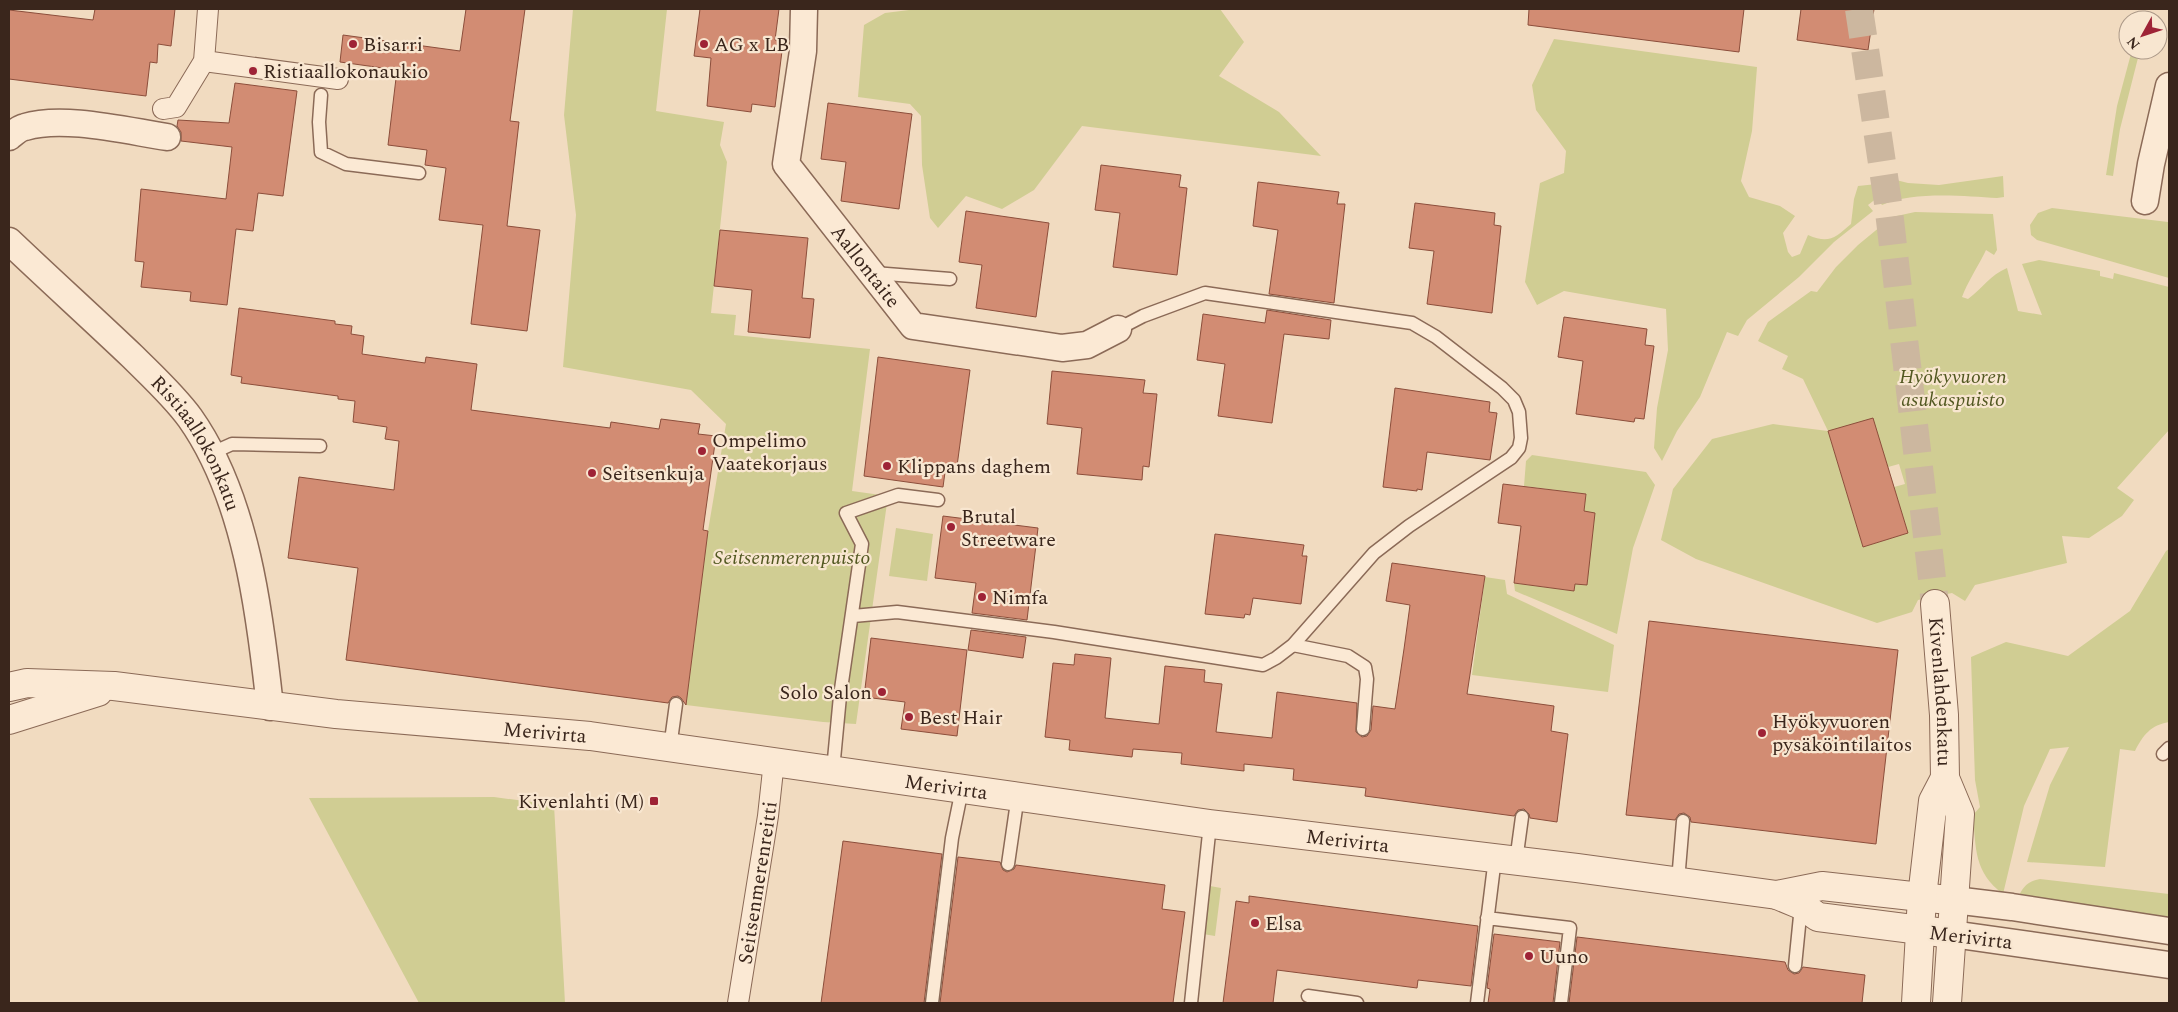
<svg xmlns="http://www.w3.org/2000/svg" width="2178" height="1012" font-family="Spectral,serif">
<rect width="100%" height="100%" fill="#f1dbc0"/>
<path fill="#d0cd93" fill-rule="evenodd" d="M573,9H667L656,111L724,122L720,145L727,162L711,313L736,315L734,335L870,349L852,491L888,496L856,724L823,722L686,705L708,531L726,424L691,390L563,367L576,215L564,115Z
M917,9H1220L1244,42L1219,76L1279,112L1321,156L1082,126L1034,190L1002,209L966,196L938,228L930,218L922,165L921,116L910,104L858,97L864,25L885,13Z
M1554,39L1757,67L1752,131L1741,181L1749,197L1780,206L1795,216L1783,233L1788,252L1792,257L1800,254L1808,235C1829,244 1835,238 1851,224L1854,199L1858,186L1877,184L1888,178L1908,183L1939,185L2003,176L2004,197L1997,198C1964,196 1912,191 1882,205L1877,198L1868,205L1873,211L1834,242L1799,277L1747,320L1738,336L1727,332L1700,397L1677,431L1662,461L1654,448L1657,408L1668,350L1666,309L1564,291L1537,305L1525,282L1540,183L1564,173L1566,151L1536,110L1532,85Z
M2132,50H2140L2120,129L2113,176L2106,175L2117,106Z
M2052,208L2168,222L2169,213V278L2037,240L2031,235L2030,225L2038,213Z
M1915,212L1993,214L1997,250L1994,255L1986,250C1979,265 1968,281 1962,297L1968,299C1983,288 1990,275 2007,268L2018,311L2042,315L2022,264L2039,260L2100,271V276L2113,279L2114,273L2169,287V430L2117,488L2134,500L2122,516L2089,538L2062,536L2067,563L1975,585L1965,601L1952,593L1918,600L1912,612L1877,623L1696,559L1661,540L1673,489L1712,439L1773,424L1828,431L1803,379L1782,369L1788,356L1758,341L1768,322L1811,291L1817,292L1836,267L1858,245L1892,217ZM1828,431L1888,467L1899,464L1905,484L1894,487L1908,533L1863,547Z
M1532,455L1646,472L1655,485L1633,548L1617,634L1515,591L1514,583L1574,591L1586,494L1524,486L1526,461Z
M896,528L933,534L927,581L889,576Z
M2169,549V722C2151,725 2143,735 2135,751L2120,749L2105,867L2027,862L2050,785L2069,747L2050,749L2024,806L2003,894C1974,872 1976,849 1973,815L1980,807L1975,780L1971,657L2006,642L2068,656L2130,611L2166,551Z
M1485,577L1505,580L1507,594L1614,645L1608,692L1472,675Z
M494,797L554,805L565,1003H419L309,798Z
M2040,879L2169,894V917L2018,899C2022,887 2028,881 2040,879Z
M1210,886L1221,888L1215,936L1203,934Z"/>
<path fill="#d28c73" stroke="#8c4e3b" d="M95,9H175L171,46L158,44L157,63L150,62L146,96L9,79V10L93,20Z
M466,9H525L510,121L519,122L507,226L540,230L527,331L471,324L483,225L439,220L446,168L425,165L427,150L388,145L397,70L340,62L343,35L460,51Z
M700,9H779L775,40H781L779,51H782L775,107L752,104L751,112L707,106L711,58L694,56Z
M1529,9H1744L1739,52L1528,25Z
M1801,9H1874L1868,50L1797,40Z
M235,83L297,91L283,196L258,193L253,231L236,229L227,305L190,301L191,292L141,287L144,262L135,261L141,189L226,199L232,147L181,141V132L177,126L178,120L229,123Z
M828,103L912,114L899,209L841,201L846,162L821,159Z
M1101,165L1181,175L1179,187L1187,188L1177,275L1113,267L1120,213L1095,210Z
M1258,182L1339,192L1337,204H1345L1334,303L1269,294L1278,230L1253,226Z
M1415,203L1495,213L1494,225L1501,226L1492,313L1427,304L1434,251L1409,248Z
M966,211L1049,223L1036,317L976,308L982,265L959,262Z
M720,230L808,238L802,298L814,299L810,338L748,332L752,290L714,286Z
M239,308L335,321V324L352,326L351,334L364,336L362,354L425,363L426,357L477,364L471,410L610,428L611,422L659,429L661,419L700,424L698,434L716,436L703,530L708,531L686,705L681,698L678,696L672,697L668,703L346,660L358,568L288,558L299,477L394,490L399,441L385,439L387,427L353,422L355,401L338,399V396L241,383L242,377L231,375Z
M1267,310L1331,320L1329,339L1284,334L1272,423L1218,416L1225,364L1197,360L1203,314L1265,323Z
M1564,317L1647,329L1645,345L1654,346L1644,419L1635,418L1634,422L1576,414L1583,361L1558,357Z
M878,357L970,370L957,466L946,465L943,487L864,476Z
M1052,371L1145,380L1143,393L1157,394L1149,467L1143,466L1142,480L1077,474L1082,428L1047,424Z
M1395,388L1490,402L1489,412L1497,413L1490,460L1427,452L1422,490L1417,489V491L1383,487Z
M1873,418L1908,533L1863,547L1828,431Z
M1503,484L1586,494L1584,511L1595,513L1587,585L1575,584L1574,591L1514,583L1521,526L1498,523Z
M943,516L1038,528L1027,620L972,613L976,583L935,578Z
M1215,534L1304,545L1302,556H1307L1301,604L1253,598L1250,615L1245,614L1244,618L1205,614Z
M1392,563L1485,576L1467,694L1554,706L1551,731L1568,734L1557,822L1530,818L1529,814L1524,809L1518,810L1514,816L1365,796L1366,788L1293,780L1294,769L1244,764V771L1181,764L1182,753L1133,749L1132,757L1069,750L1070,740L1045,737L1053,663L1074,665L1075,654L1111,658L1105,718L1159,724L1165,666L1205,670L1204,682L1222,684L1216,732L1272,738L1277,692L1357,703L1356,732L1362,737L1367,736L1371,730L1373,706L1395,709L1404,649L1410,605L1386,601Z
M1649,621L1898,650L1876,844L1691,822L1690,817L1684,813L1679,814L1675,820L1626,815Z
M971,630L1026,637L1023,658L968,650Z
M871,638L967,650L957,736L901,729L905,702L864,697Z
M843,841L942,854L924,1003H821Z
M958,857L1000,862L1003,870L1007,872L1014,869L1016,865L1165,885L1162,909L1185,912L1173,1003H940Z
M1249,896L1478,926L1471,986L1418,980L1417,988L1277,970L1273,1003H1223L1236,901L1249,903Z
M1494,934L1560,942L1553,1003H1488L1490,989L1487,988Z
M1577,937L1785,962L1788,970L1794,974L1799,973L1803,967L1865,975L1862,1003H1569Z"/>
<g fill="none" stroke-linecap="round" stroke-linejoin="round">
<path stroke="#ccb79f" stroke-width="28" stroke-dasharray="28 14" stroke-linecap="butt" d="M1859,9L1888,203L1935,604"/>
<defs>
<path id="service" d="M321,95L319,122L321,152L346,164L419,173
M874,273L950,279
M212,453L232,444L320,446
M853,616L897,612L1054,632L1263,665L1276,658L1293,645L1374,553L1409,526L1511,458L1519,448L1521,438L1519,412L1514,400L1502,388L1436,337L1412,323L1205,293L1143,316L1118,329
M1293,645L1348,656L1365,667L1367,679L1363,729
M670,748L676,704
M2163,754L2169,748
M833,770L840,696L862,544L846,513L898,495L938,500
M1516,861L1522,817
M1008,864L1018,795
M1678,881L1683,821
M1487,918L1570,928L1561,1003
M1795,966L1801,906
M1308,996L1357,1003
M932,1003L952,838L962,789
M1191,1003L1210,824
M1477,1003L1495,858"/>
<g id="pedestrian">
<path d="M204,61L338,79"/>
<path d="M163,109L176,107L204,61L208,9"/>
<path id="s1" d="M738,1003L768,816L774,761"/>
</g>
<g id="minor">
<path id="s2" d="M804,9L803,51L786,164L913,326L1062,348L1087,345L1118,329"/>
<path d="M9,137C14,133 19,128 25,127C63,115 127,131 167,137"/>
<path d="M2145,201L2151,164L2169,86"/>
<path id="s3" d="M9,241C50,280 92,318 133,357C152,376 174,396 190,418C246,497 260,613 270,707"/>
<path d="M1954,900L2012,907L2169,931"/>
<path d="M1952,934L2169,965"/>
</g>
<g id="tertiary">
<path id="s4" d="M1935,604L1944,715L1945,778L1960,814L1947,1003"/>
<path id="s5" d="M9,687L27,683L114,686L336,714L590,736L1210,824L1577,868L1777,895L1801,905L1818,917L1952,934"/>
<path d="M9,720L98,692"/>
<path d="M1777,895L1822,886L1939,899"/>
<path d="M1916,1003L1922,897L1933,801L1945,778"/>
</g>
</defs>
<use href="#service" stroke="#8b6a57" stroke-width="15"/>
<use href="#pedestrian" stroke="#8b6a57" stroke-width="22"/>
<use href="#minor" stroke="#8b6a57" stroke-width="29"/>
<use href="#tertiary" stroke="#8b6a57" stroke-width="30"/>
<use href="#service" stroke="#fbe9d4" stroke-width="12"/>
<use href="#pedestrian" stroke="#fbe9d4" stroke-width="20"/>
<use href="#minor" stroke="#fbe9d4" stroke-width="26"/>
<use href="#tertiary" stroke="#fbe9d4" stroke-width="28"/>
</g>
<g fill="#9e2336" stroke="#f8e6d0" stroke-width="2">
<circle cx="353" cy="44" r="5"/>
<circle cx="704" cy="44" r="5"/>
<circle cx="253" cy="71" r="5"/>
<circle cx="702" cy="451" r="5"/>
<circle cx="887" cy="466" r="5"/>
<circle cx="592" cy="473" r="5"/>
<circle cx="951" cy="527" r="5"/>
<circle cx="982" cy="597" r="5"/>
<circle cx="882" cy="692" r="5"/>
<circle cx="909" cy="717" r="5"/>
<circle cx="1762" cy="733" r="5"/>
<rect x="649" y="796" width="10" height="10" rx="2.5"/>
<circle cx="1255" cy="923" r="5"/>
<circle cx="1529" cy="956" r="5"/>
</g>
<g text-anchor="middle" stroke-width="4.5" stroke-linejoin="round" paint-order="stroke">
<g font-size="20" fill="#3a261c" stroke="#f8e6d0" text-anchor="start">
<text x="363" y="51">Bisarri</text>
<text x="714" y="51">AG x LB</text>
<text x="263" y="78">Ristiaallokonaukio</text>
<text x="712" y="447">Ompelimo<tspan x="712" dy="23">Vaatekorjaus</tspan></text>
<text x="897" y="473">Klippans daghem</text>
<text x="602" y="480">Seitsenkuja</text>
<text x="961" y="523">Brutal<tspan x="961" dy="23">Streetware</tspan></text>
<text x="992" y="604">Nimfa</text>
<text x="872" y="699" text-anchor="end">Solo Salon</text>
<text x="919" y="724">Best Hair</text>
<text x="1772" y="728">Hyökyvuoren<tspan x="1772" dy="23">pysäköintilaitos</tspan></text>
<text x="644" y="808" text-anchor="end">Kivenlahti (M)</text>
<text x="1265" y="930">Elsa</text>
<text x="1539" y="963">Uuno</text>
</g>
<g font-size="20" fill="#3a261c" stroke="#f8e6d0">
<text dy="7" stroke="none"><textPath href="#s2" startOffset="286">Aallontaite</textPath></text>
<text dy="7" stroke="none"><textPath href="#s3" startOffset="278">Ristiaallokonkatu</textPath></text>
<text dy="7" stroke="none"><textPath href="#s4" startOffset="88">Kivenlahdenkatu</textPath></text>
<text dy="7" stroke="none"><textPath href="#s5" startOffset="539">Merivirta</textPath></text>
<text dy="7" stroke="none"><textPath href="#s5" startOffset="944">Merivirta</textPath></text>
<text dy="7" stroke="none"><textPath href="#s5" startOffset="1349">Merivirta</textPath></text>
<text dy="7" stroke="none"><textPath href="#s1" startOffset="122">Seitsenmerenreitti</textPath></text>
<text transform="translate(1971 937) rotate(7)" y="7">Merivirta</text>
</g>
<g font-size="20" font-style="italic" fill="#525821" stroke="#f8e6d0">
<text x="1953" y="383">Hyökyvuoren<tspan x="1953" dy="23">asukaspuisto</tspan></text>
<text x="792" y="564">Seitsenmerenpuisto</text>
</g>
</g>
<rect width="2178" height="1012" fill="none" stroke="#3a261c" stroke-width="20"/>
<g transform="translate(2143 35) rotate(230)"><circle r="24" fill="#f8e6d0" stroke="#ac9988"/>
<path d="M0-4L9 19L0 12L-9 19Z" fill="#9e2336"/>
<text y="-8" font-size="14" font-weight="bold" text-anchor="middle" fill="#3a261c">N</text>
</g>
</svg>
